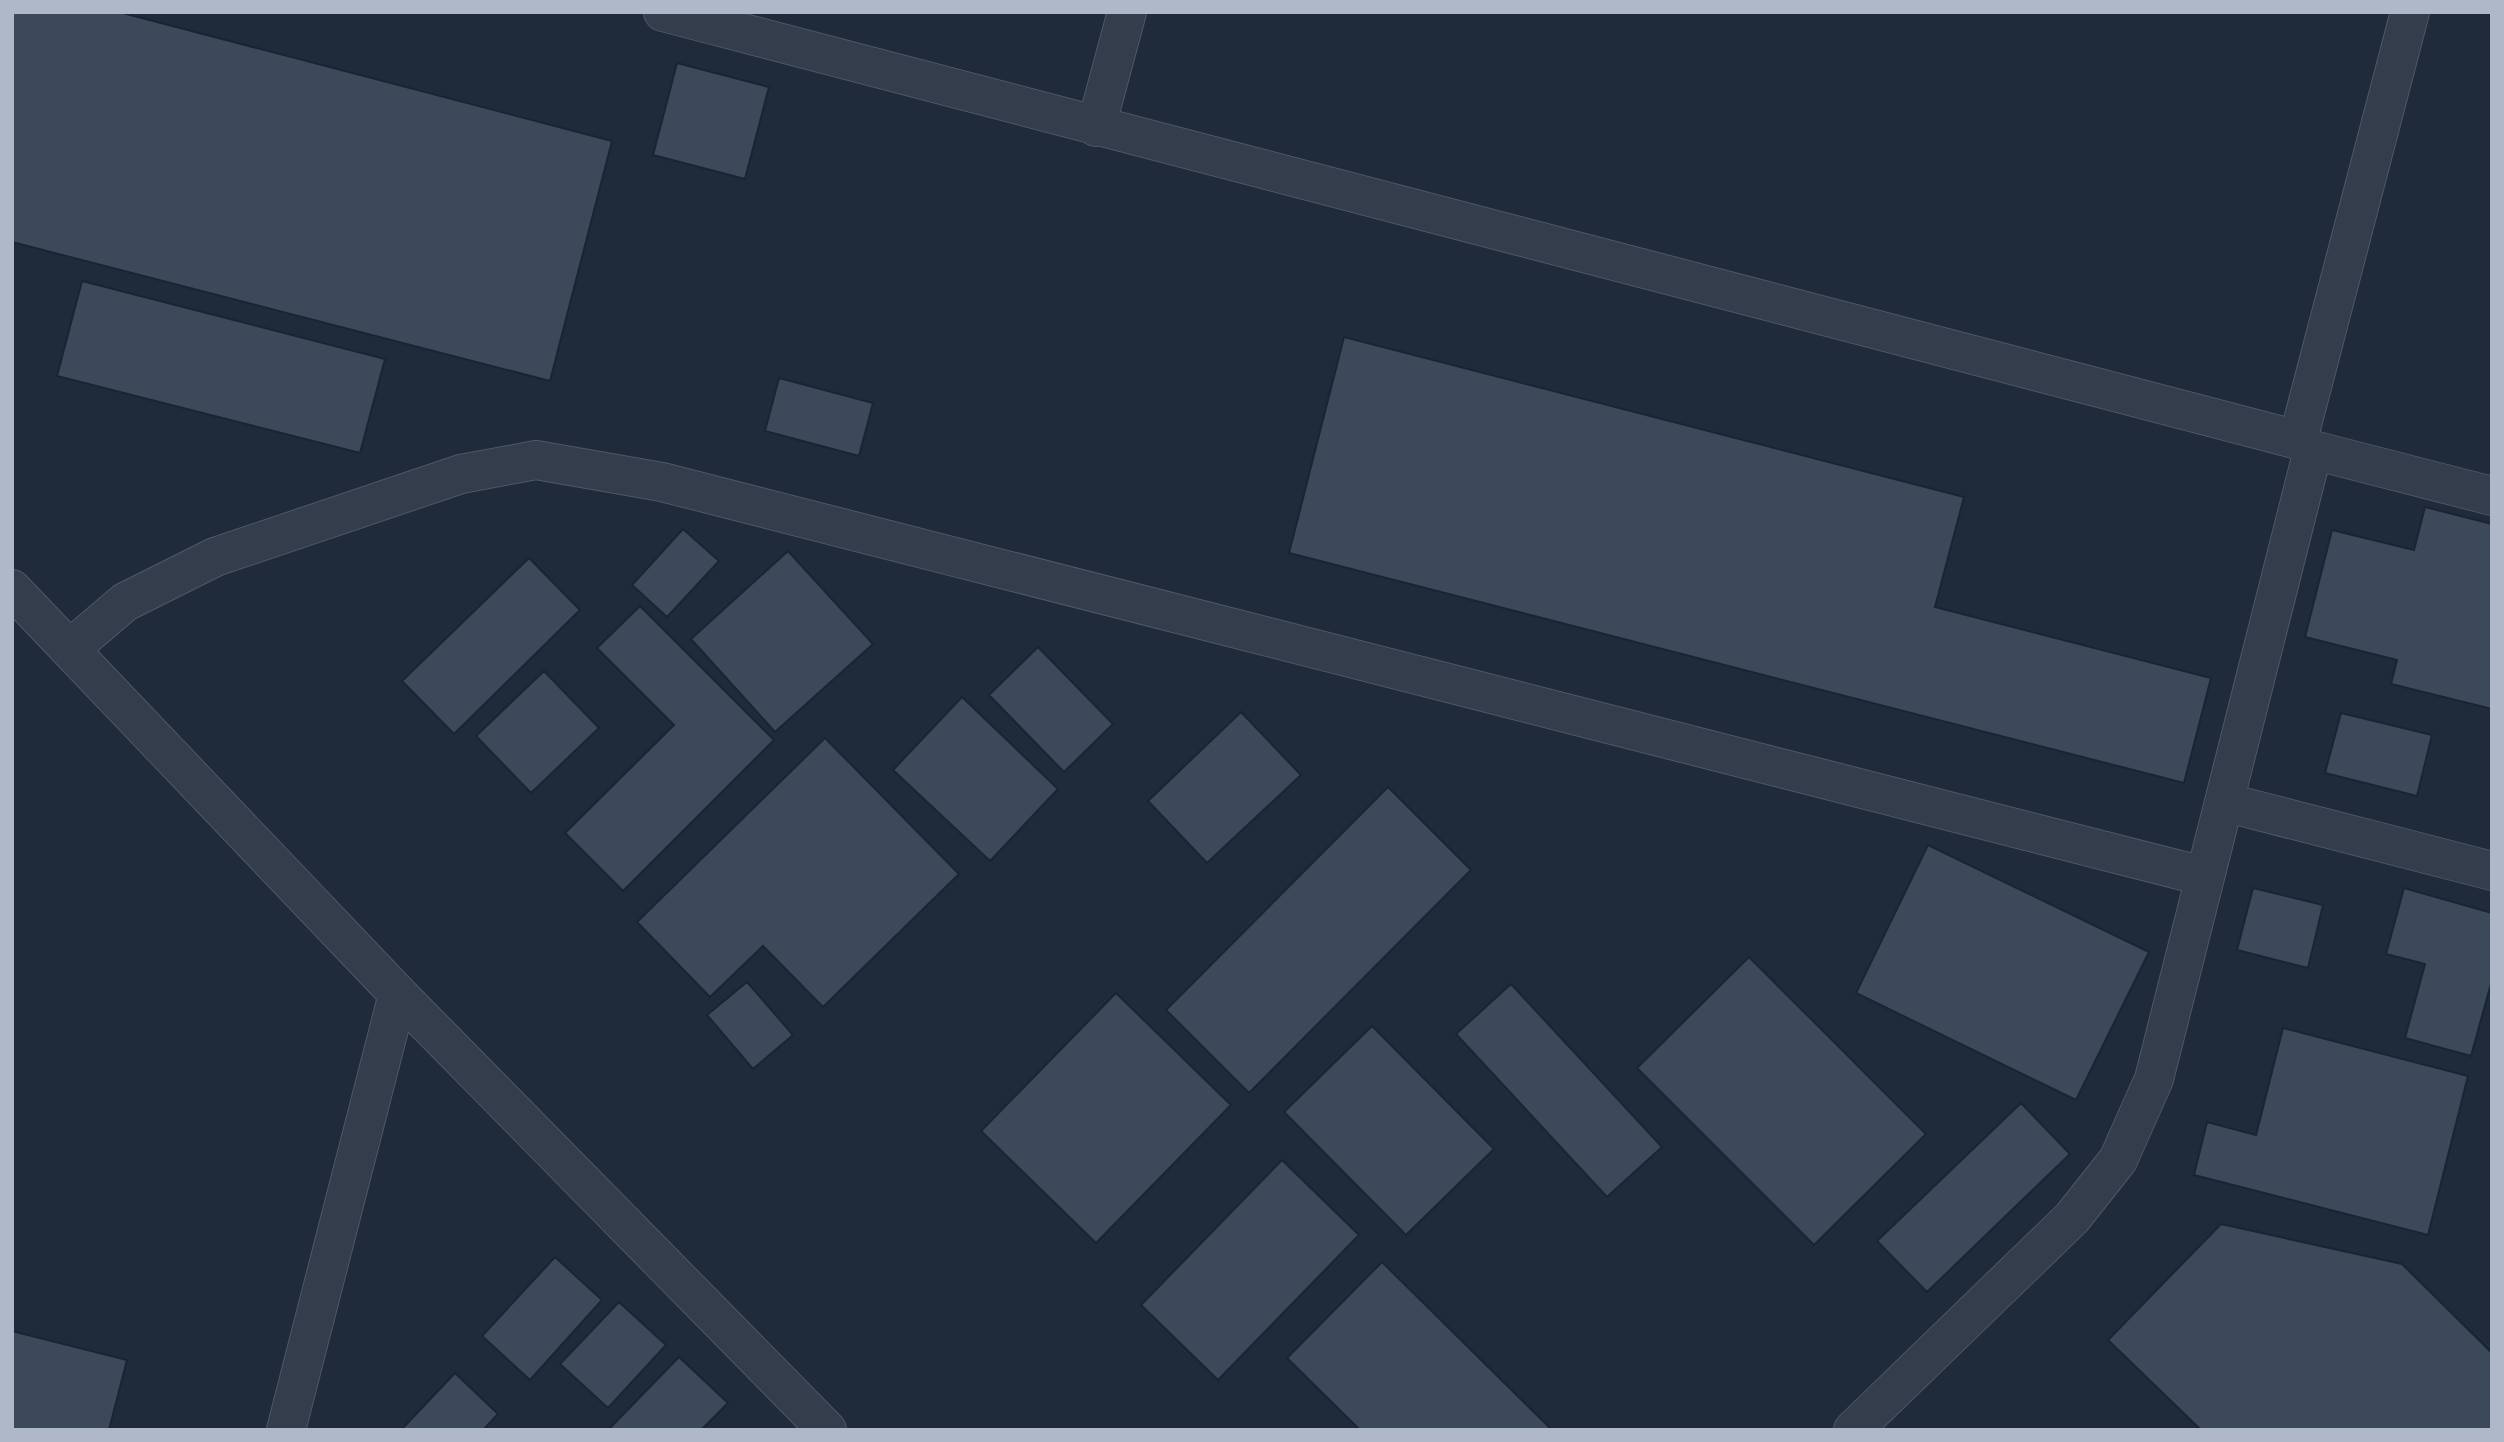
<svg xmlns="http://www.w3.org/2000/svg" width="2504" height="1442" font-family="'Work Sans',sans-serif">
<rect width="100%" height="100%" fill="#1f2b3b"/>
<path fill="#3b495b" stroke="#1b2432" stroke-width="2" d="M12,12H119L612,141L550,381L12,242Z
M677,63L769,87L745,179L653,155Z
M82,281L385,359L360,453L57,376Z
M1344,337L1964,497L1935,607L2211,678L2184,783L1289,553Z
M779,378L873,403L859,456L765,431Z
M2425,507L2492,524V709L2391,684L2397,660L2305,637L2332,530L2414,550Z
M683,529L719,561L667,617L632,585Z
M788,551L873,644L775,732L691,639Z
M529,558L580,610L454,734L402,681Z
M640,606L774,740L623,891L565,833L674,725L597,648Z
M1038,647L1113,724L1064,772L989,695Z
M544,671L599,728L531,793L476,736Z
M962,697L1058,789L990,861L893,770Z
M1241,712L1301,775L1207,863L1148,801Z
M2341,713L2432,735L2417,796L2325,773Z
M825,738L959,874L823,1007L763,946L710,997L637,922Z
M1388,787L1471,870L1249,1093L1166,1010Z
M1928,845L2149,952L2076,1100L1856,993Z
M2253,888L2323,905L2308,968L2237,950Z
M2404,888L2492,913V980L2471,1056L2405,1038L2425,964L2386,954Z
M1749,957L1926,1134L1814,1245L1637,1068Z
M747,982L793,1035L753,1069L707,1015Z
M1511,984L1662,1147L1607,1197L1456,1034Z
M1116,993L1231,1105L1096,1243L981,1131Z
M1372,1026L1494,1149L1406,1235L1284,1112Z
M2283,1028L2468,1076L2428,1235L2194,1175L2207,1122L2256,1135Z
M2021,1103L2070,1154L1927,1292L1877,1241Z
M1282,1160L1359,1235L1218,1380L1141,1305Z
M2221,1224L2402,1264L2492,1353V1430H2201L2108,1340Z
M555,1257L602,1300L530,1380L482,1336Z
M1382,1262L1552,1430H1360L1287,1358Z
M619,1302L666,1345L608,1408L560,1364Z
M12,1331L127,1360L109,1430H12Z
M679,1357L728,1403L701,1430H608Z
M455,1373L498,1414L483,1430H401Z"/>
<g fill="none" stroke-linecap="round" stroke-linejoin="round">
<defs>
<path id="minor" d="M663,12L2298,440L2313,450L2492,496
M1096,127L1127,12
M2298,440L2410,12
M12,589L398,994L827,1430
M71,648L125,602L215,557L461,474L536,460L662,482L2203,876
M2224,802L2492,871
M286,1430L398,994
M1853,1430L2072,1218L2118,1160L2154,1079L2313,450"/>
</defs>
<use href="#minor" stroke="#4e5866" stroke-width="40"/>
<use href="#minor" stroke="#333d4b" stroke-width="38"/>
</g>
<rect width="2504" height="1442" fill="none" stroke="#aeb8c8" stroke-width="28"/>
</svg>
